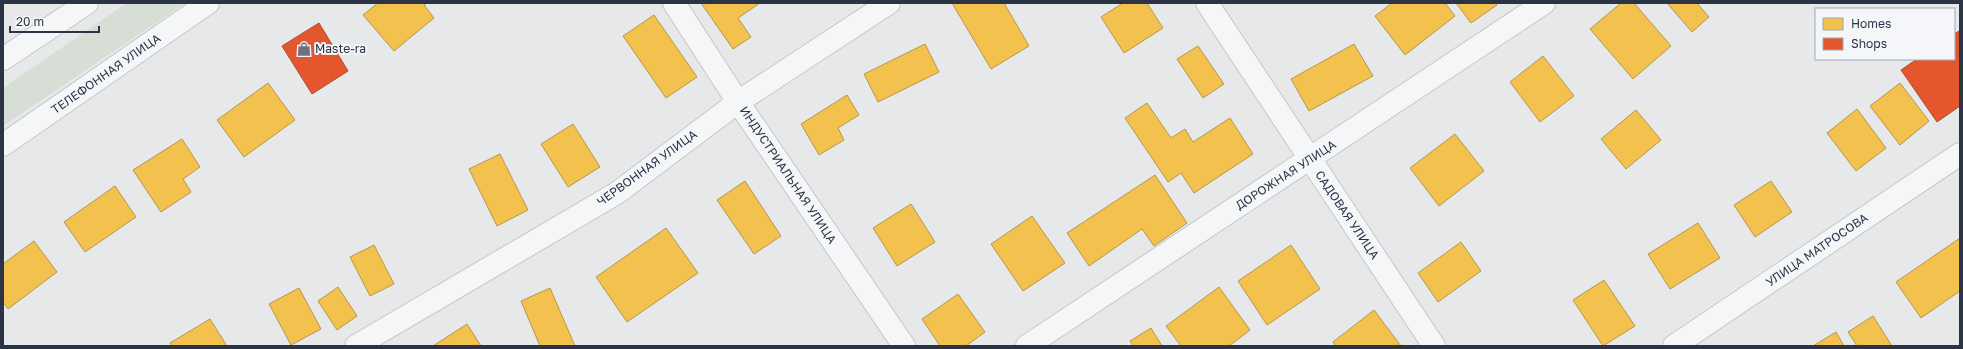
<svg xmlns="http://www.w3.org/2000/svg" width="1963" height="349" font-family="'Golos Text',sans-serif">
<rect width="100%" height="100%" fill="#e6e8ea"/>
<path fill="#d6ded6" d="M127,3H185L3,126V88Z"/>
<path fill="#f2c14e" stroke="#b6974b" d="M378,3H427L424,5L434,18L394,51L363,15Z
M701,3H760L738,18L751,37L733,49Z
M952,3H1004L1029,46L991,69Z
M1123,3H1147L1163,28L1124,53L1101,17Z
M1392,3H1445L1455,16L1405,55L1375,16Z
M1456,3H1495L1497,5L1471,23Z
M1621,3H1634L1671,46L1633,79L1590,29Z
M1667,3H1697L1709,17L1692,32Z
M654,15L697,77L666,98L623,36Z
M925,44L939,72L878,102L864,74Z
M1354,44L1373,76L1309,111L1291,79Z
M1198,46L1224,84L1203,98L1177,59Z
M1543,56L1574,96L1540,122L1510,82Z
M268,83L295,120L244,157L217,120Z
M1900,83L1929,121L1900,145L1870,106Z
M847,95L859,115L838,128L844,140L819,155L801,124Z
M1147,103L1171,138L1185,129L1193,142L1230,118L1253,154L1194,193L1181,173L1168,182L1125,118Z
M1857,109L1886,148L1856,171L1827,133Z
M1636,110L1661,140L1626,169L1601,139Z
M573,124L600,167L568,187L541,144Z
M1455,134L1484,171L1439,206L1410,168Z
M182,139L200,167L183,179L191,192L161,212L133,170Z
M500,154L528,210L497,226L469,169Z
M1155,175L1187,223L1154,246L1142,229L1089,266L1067,233Z
M745,181L781,236L754,254L717,200Z
M1771,181L1792,212L1755,237L1734,205Z
M115,186L136,217L85,252L64,222Z
M911,204L935,242L897,266L873,228Z
M1032,216L1065,263L1023,291L991,244Z
M1698,223L1720,258L1670,289L1648,254Z
M666,228L698,273L627,322L596,277Z
M1960,238V291L1921,318L1896,282Z
M34,241L57,272L8,309L3,302V264Z
M1461,242L1481,271L1438,302L1418,273Z
M374,245L394,284L370,296L350,257Z
M1291,245L1320,289L1267,325L1238,281Z
M1604,280L1635,326L1603,346L1573,300Z
M338,287L357,316L337,330L318,301Z
M1219,287L1250,330L1229,346H1181L1166,326Z
M299,288L321,329L291,345L269,304Z
M550,288L575,346H540L521,301Z
M958,294L985,332L966,346H940L922,319Z
M1374,310L1401,346H1336L1333,342Z
M1873,316L1892,346H1857L1848,332Z
M210,319L227,346H172L170,343Z
M467,324L481,346H433Z
M1151,328L1162,346H1133L1130,341Z
M1836,332L1844,346H1813Z"/>
<path fill="#e4572e" stroke="#ac4c35" d="M319,23L348,71L312,94L282,46Z
M1959,31L1960,106L1937,122L1901,70L1917,59H1954V34Z"/>
<g fill="none" stroke-linecap="round" stroke-linejoin="round">
<defs>
<path id="minor" d="M674,3L738,102L904,346
M1207,3L1434,346
M3,59L87,3
M3,145L208,3
M356,346L617,193L738,102L889,3
M1027,346L1544,3
M1674,346L1960,154"/>
</defs>
<use href="#minor" stroke="#c4c6c8" stroke-width="24"/>
<use href="#minor" stroke="#f5f6f7" stroke-width="22"/>
</g>
<defs>
<symbol id="shop-bare" viewBox="-9 -9 18 18"><path d="M-5-2.5h2.3a2.7 3.5 0 0 1 5.4 0H5L5.5 6h-11ZM-1.5-2.5h3a1.5 2.3 0 0 0-3 0Z" fill="#6c737f" stroke="#f4f6f9" stroke-width="2.5" paint-order="stroke"/></symbol>
</defs>
<g fill-rule="evenodd">
<use href="#shop-bare" x="294" y="39" width="20" height="20"/>
</g>
<g text-anchor="middle" stroke-width="4" stroke-linejoin="round" paint-order="stroke">
<g font-size="12" fill="#2b3445" stroke="#f4f6f9" text-anchor="start">
<text x="315" y="53">Maste-ra</text>
</g>
<g font-size="12" fill="#2b3445" stroke="#f4f6f9">
<text transform="translate(106 74) rotate(-35)" y="4">ТЕЛЕФОННАЯ УЛИЦА</text>
<text transform="translate(647 168) rotate(-36)" y="4">ЧЕРВОННАЯ УЛИЦА</text>
<text transform="translate(788 175) rotate(56)" y="4">ИНДУСТРИАЛЬНАЯ УЛИЦА</text>
<text transform="translate(1286 175) rotate(-33)" y="4">ДОРОЖНАЯ УЛИЦА</text>
<text transform="translate(1347 215) rotate(56)" y="4">САДОВАЯ УЛИЦА</text>
<text transform="translate(1817 250) rotate(-34)" y="4">УЛИЦА МАТРОСОВА</text>
</g>
</g>
<rect width="1963" height="349" fill="none" stroke="#2b3445" stroke-width="8"/>
<rect x="1815" y="8" width="140" height="52" fill="#f4f6f9" stroke="#a4a8b1"/>
<rect x="1823" y="18" width="20" height="12" fill="#f2c14e" stroke="#a4a8b1"/>
<text x="1851" y="28" font-size="12" fill="#2b3445">Homes</text>
<rect x="1823" y="38" width="20" height="12" fill="#e4572e" stroke="#a4a8b1"/>
<text x="1851" y="48" font-size="12" fill="#2b3445">Shops</text>
<path d="M10 26v6h89v-6" fill="none" stroke="#2b3445" stroke-width="2"/>
<text x="16" y="26" font-size="12" fill="#2b3445" stroke="#f4f6f9" stroke-width="3" paint-order="stroke">20 m</text>
</svg>
